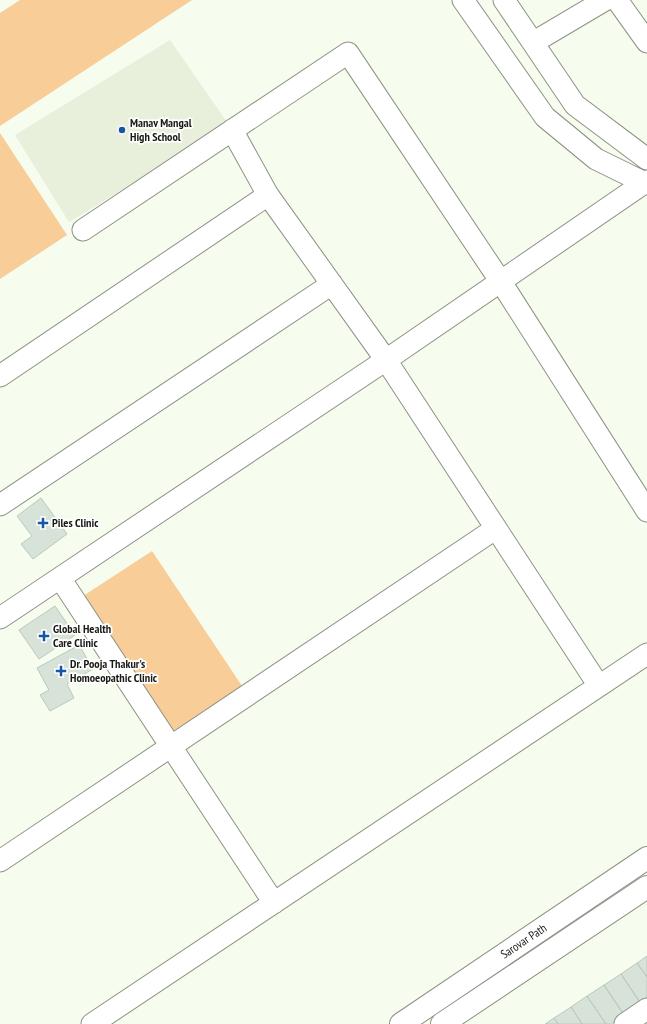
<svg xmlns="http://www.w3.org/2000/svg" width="647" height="1024" font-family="'PT Sans Narrow',sans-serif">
<rect width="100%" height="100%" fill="#f6fcee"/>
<path fill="#e8f0dc" d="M170,40L229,125L69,222L15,135Z"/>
<path fill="#f8cd98" d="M20,0H192L0,126V13Z
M0,133L67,235L0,279Z
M152,551L242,686L170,733L80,598Z"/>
<path fill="#d7e3d9" stroke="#bcc8be" d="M41,498L67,534L33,559L21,544L32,536L17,516Z
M55,606L75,635L39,659L19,630Z
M79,645L93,669L67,684L74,698L50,711L40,695L49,690L37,668Z
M647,956V977L637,963Z
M637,963L647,977V999L641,1004L621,974Z
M621,974L641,1004L624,1015L604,985Z
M604,985L624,1015L611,1024H606L587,996Z
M587,996L606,1024H582L571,1007Z
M571,1007L582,1024H558L554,1018Z
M554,1018L558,1024H545Z"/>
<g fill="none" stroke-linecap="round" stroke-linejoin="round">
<defs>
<path id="minor" d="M463,0L545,117L596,159L647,184
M504,0L575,105L647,159
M617,0L647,42
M534,42L605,0
M232,130L268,195L386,360L599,686
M83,230L348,53L501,282L647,511
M0,376L268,195
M0,505L332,284
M60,578L274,903
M0,618L386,360L647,181
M0,861L495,529
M92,1024L647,654
M625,1024L647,1009"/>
<g id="major">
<path id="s1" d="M401,1024L647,858"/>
<path d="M442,1024L647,887"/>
</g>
</defs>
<use href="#minor" stroke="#8d9286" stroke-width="23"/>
<use href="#major" stroke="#8d9286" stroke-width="24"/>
<use href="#minor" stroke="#fff" stroke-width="21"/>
<use href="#major" stroke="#fff" stroke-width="22"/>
</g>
<g fill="#1556a7" stroke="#fff" stroke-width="1.5">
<circle cx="122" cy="130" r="4"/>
<path d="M41 517h4v4h4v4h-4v4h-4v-4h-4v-4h4z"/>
<path d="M42 630h4v4h4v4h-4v4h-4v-4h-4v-4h4z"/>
<path d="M59 665h4v4h4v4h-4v4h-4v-4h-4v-4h4z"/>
</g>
<g text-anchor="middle" stroke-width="3.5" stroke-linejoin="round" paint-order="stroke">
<g font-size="12" font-weight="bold" fill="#191b16" stroke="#fff" text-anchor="start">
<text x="130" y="127">Manav Mangal<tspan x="130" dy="14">High School</tspan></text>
<text x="52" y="527">Piles Clinic</text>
<text x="53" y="633">Global Health<tspan x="53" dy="14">Care Clinic</tspan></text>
<text x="70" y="668">Dr. Pooja Thakur's<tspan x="70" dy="14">Homoeopathic Clinic</tspan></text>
</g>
<g font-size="12" fill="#191b16" stroke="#fff">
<text dy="4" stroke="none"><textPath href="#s1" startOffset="148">Sarovar Path</textPath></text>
</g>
</g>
</svg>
